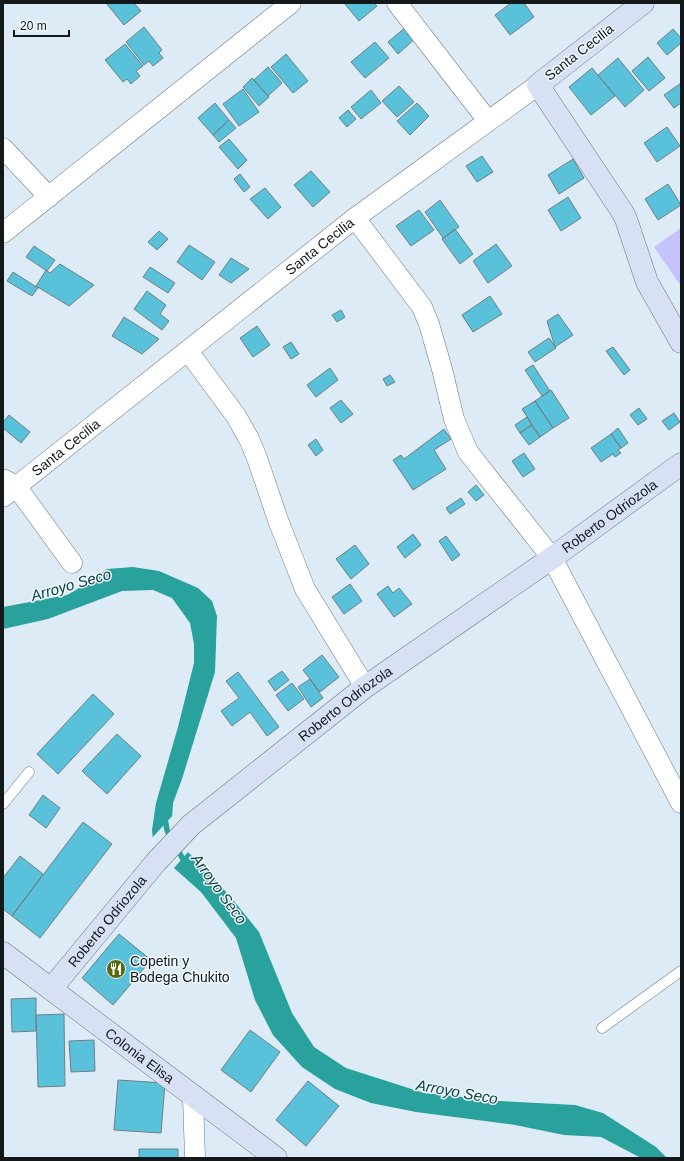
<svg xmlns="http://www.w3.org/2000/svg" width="684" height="1161" font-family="Arial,sans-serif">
<rect width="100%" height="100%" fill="#ddebf6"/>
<path fill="#c5c2fc" d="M681,228V286L654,247Z"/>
<path fill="#29a19d" d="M133,567L159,571L198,588L212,601L217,616L215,672L182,779L173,803L172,818L153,840L152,830L156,803L178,727L194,663V644L190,623L172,598L153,590L122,591L48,619L3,629V607L67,595L76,590L107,569Z
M188,852L229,895L259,932L292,1013L314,1047L346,1068L424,1093L500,1101L575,1105L603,1113L656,1147L667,1158H641L601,1137L564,1135L515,1125L416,1112L371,1103L335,1089L302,1067L273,1035L255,1000L236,938L201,892L174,868Z"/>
<path fill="#ddebf6" d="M174,814L173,819L155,841H152L151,839Z"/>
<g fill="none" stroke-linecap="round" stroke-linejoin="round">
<path stroke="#29a19d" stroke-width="5.5" d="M165,819L167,830L171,839
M177,848L186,865"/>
</g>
<path fill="#59c1d9" stroke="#6f8084" d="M106,3H134L141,11L124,25Z
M344,3H374L377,6L359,21Z
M511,3H524L534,17L510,35L495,15Z
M407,26L417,37L398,54L388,42Z
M144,27L162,50L159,53L163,58L153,66L149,61L144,65L126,42Z
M673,29L681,38V43L667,55L657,43Z
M375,42L389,58L365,78L351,62Z
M125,44L143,66L136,71L140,76L131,84L127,79L123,82L105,60Z
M286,54L308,81L293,93L271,67Z
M648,57L665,78L649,91L632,71Z
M618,58L644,90L625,107L598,75Z
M268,67L282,83L268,96L254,80Z
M592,68L615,96L591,115L569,87Z
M252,78L269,97L259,106L243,87Z
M681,83V103L674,108L664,95Z
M399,86L414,102L397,117L382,101Z
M243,89L259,112L239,126L223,104Z
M371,90L381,103L361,119L351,107Z
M215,103L229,120L213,135L198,118Z
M417,103L429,116L410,135L397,121Z
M348,110L356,119L347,127L339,118Z
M229,120L236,128L219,142L213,135Z
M667,127L680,146L657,162L644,143Z
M229,139L247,160L238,169L219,147Z
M482,156L493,172L477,182L466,166Z
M573,159L584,178L559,194L548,175Z
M311,171L330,192L313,207L294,185Z
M240,174L250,187L244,192L234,179Z
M668,184L681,205L658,220L645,199Z
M265,188L281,207L268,219L250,199Z
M568,197L581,218L561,231L548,210Z
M440,200L459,227L443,238L425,212Z
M419,210L434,230L411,246L396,226Z
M455,229L473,254L460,264L442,239Z
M159,231L168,239L157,250L148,242Z
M496,244L512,266L488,283L473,261Z
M189,245L215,262L202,280L177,262Z
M34,246L55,260L47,271L26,257Z
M231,258L249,269L231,283L219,275Z
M60,264L94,285L69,306L36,286L46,270L50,273Z
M150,267L175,283L168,293L143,277Z
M13,272L38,288L32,296L7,281Z
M147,291L166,305L160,314L169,321L162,330L134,309Z
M490,296L502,314L473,332L462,315Z
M341,310L345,317L337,322L332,315Z
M558,314L573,335L555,347L547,321Z
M124,317L159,339L142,354L112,336Z
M257,326L270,345L253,357L240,338Z
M549,338L556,348L535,362L528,352Z
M291,342L299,354L291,359L283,347Z
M613,347L630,370L624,375L606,351Z
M533,365L550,391L542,396L525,370Z
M330,368L338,380L316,397L307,385Z
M390,375L395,382L387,386L383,379Z
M551,390L569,418L553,428L535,401Z
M341,400L353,414L341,423L330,408Z
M535,401L553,428L540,437L522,409Z
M639,408L647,419L638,425L630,415Z
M674,413L680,422L669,430L662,421Z
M9,415L30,432L21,443L3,428V422Z
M527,417L532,425L520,433L515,425Z
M531,425L540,437L529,445L520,433Z
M618,428L628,443L621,448L611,434Z
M444,429L451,439L434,450L446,469L413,490L393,460L401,455L404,459Z
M611,434L621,448L618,450L621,453L615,457L613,454L601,462L591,448Z
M316,439L323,450L316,456L308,445Z
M524,453L535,469L523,477L512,461Z
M476,485L484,495L476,501L468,492Z
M461,498L465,504L450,514L446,508Z
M413,534L421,545L405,558L397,547Z
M446,536L460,555L452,561L439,541Z
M355,545L369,564L351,579L336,559Z
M350,584L362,601L344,614L332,597Z
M388,586L393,593L399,588L412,604L394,617L377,594Z
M322,655L339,677L320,692L303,670Z
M282,671L289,680L275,691L268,681Z
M238,672L279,727L267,736L250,712L232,726L221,711L239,698L226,681Z
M310,679L323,698L311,707L298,687Z
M292,683L304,699L288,711L276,695Z
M93,694L114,714L58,774L37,754Z
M117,734L141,756L107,794L82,771Z
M43,795L60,808L46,828L29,815Z
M83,822L112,844L40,938L12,916Z
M20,856L43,874L12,916L3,909V878Z
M119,934L151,960L113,1005L82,978Z
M36,998V1031L12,1032L11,999Z
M64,1014L65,1086L38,1087L36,1015Z
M250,1030L280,1052L251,1092L221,1070Z
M94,1040L95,1071L71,1072L69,1041Z
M118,1080L165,1083L161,1133L114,1130Z
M308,1081L339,1106L306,1146L276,1120Z
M139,1149H178V1158H139Z"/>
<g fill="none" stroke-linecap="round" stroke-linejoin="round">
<defs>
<path id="lane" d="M3,804L29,772
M602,1028L681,971"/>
<g id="street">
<path d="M397,3L488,121"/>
<path d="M3,148L49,197"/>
<path d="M355,218L422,307L429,324L442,369L454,419L468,452L552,558L681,803"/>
<path d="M3,233L291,3"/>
<path d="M188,351L236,416L249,439L257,458L278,520L305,589L365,687"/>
<path d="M5,480L16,486L72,563"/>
<path id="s1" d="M3,497L355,218L538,85"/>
<path d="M193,1097L195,1158"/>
</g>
<g id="secondary">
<path d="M643,3L538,85L623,213L626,219L647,282L681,342"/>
<path id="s2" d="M3,953L276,1158"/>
<path id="s3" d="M51,989L156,862L191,825L365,687L552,558L681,464"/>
</g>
</defs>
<use href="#lane" stroke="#6b7881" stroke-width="11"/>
<use href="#street" stroke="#6b7881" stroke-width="21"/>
<use href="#secondary" stroke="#6b7881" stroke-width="23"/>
<use href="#lane" stroke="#fff" stroke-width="10"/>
<use href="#street" stroke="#fff" stroke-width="20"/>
<use href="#secondary" stroke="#d8e1f4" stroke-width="22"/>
</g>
<defs>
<symbol id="restaurant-disc" viewBox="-11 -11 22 22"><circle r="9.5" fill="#596811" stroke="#eff8fe"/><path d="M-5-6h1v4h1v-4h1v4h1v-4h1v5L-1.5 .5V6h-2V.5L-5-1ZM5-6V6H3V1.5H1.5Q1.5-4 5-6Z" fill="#fff"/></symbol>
</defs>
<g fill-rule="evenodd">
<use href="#restaurant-disc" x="105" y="958" width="22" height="22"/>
</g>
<g text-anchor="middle" stroke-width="3" stroke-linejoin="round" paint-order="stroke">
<g font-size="14" fill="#13181b" stroke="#eff8fe">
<text transform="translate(579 52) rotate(-38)" y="5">Santa Cecilia</text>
<text dy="5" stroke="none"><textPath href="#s1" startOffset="404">Santa Cecilia</textPath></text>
<text dy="5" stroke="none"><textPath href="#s1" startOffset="80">Santa Cecilia</textPath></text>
<text dy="5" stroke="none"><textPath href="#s3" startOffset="736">Roberto Odriozola</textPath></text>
<text dy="5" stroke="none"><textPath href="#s3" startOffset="412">Roberto Odriozola</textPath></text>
<text dy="5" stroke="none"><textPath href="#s3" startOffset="88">Roberto Odriozola</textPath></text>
<text dy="5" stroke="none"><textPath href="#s2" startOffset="171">Colonia Elisa</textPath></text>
</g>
<g font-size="14" fill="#13181b" stroke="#eff8fe" text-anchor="start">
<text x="130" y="966">Copetin y<tspan x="130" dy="16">Bodega Chukito</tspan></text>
</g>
<g font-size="15" font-style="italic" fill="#0b403e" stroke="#eff8fe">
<text transform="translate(71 585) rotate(-16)" y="5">Arroyo Seco</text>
<text transform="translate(219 889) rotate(54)" y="5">Arroyo Seco</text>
<text transform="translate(457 1092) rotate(10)" y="5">Arroyo Seco</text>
</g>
</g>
<rect width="684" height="1161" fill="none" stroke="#13181b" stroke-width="8"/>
<path d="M14 30v6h55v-6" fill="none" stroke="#13181b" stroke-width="2"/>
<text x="20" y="30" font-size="12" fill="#13181b" stroke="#eff8fe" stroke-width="3" paint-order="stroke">20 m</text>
</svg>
